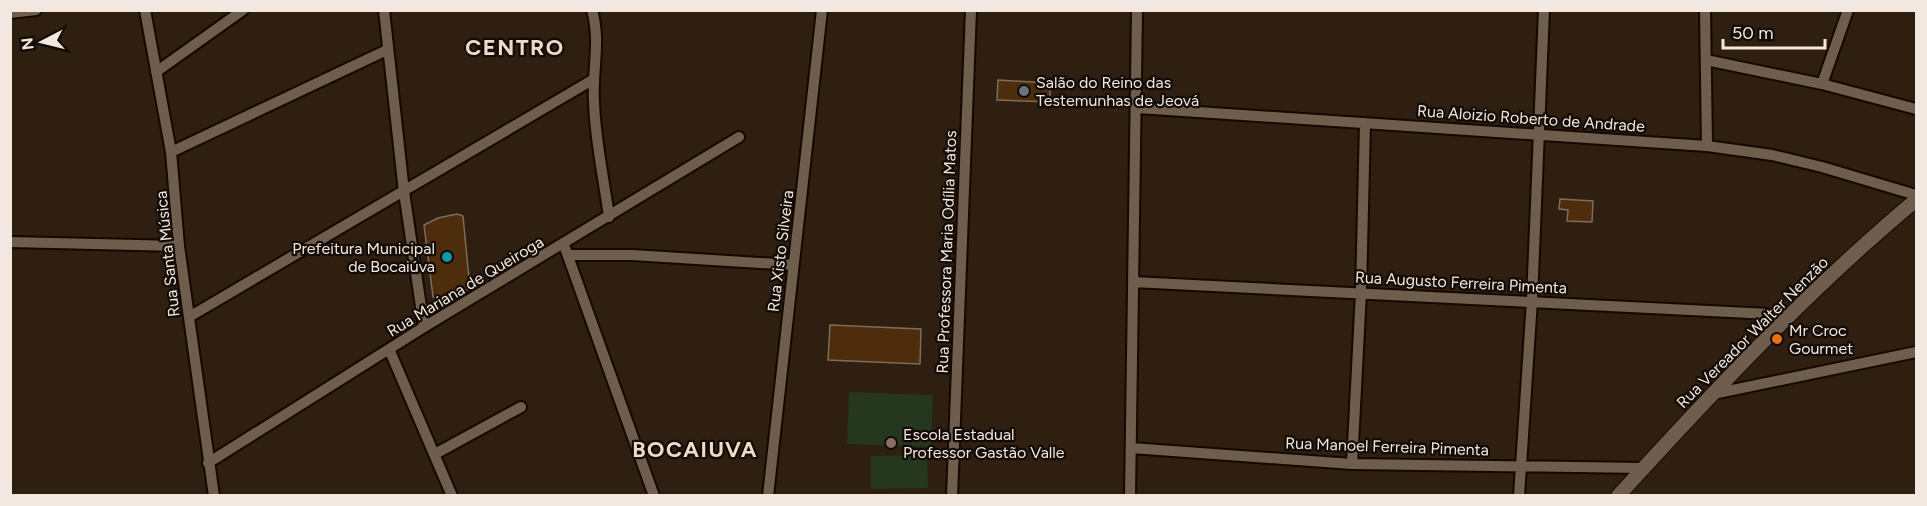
<svg xmlns="http://www.w3.org/2000/svg" width="1927" height="506" font-family="Figtree,sans-serif">
<rect width="100%" height="100%" fill="#2e1f10"/>
<path fill="#25371e" d="M849,392L933,395L931,447L847,444Z
M927,455L928,488L871,489V456Z"/>
<path fill="#4d2d0b" stroke="#7f6c5c" stroke-width="1.5" d="M998,80L1050,83V102L997,100Z
M1560,199L1593,201L1592,222L1567,221L1568,210L1559,209Z
M457,214L463,216L470,289L450,292L453,298L444,301L433,297L424,225L438,218Z
M830,325L921,329L920,364L828,360Z"/>
<g fill="none" stroke-linecap="round" stroke-linejoin="round">
<defs>
<path id="minor" d="M145,10L171,152L179,246L214,496
M384,10L404,192L424,327
M592,10C601,42 592,70 594,102C595,140 604,179 609,217
M1705,10L1707,146
M10,13L36,10
M1706,60L1822,84L1916,109
M156,72L243,10
M1822,84L1848,10
M1138,108L1707,146L1772,155L1822,167L1916,195
M171,152L387,50
M10,242L179,246
M564,245L654,496
M568,255H632L793,265
M1133,282L1788,315
M189,317L594,79
M389,349L452,496
M1713,394L1916,352
M1131,448L1352,464L1643,468
M435,454L521,407
M208,463L424,327L739,137
M1352,464L1361,292L1365,123
M768,496L822,10
M952,496L971,10
M1130,496L1137,10
M1519,496L1532,300L1544,10"/>
<path id="tertiary" d="M1618,496C1713,392 1808,290 1916,200"/>
</defs>
<use href="#minor" stroke="#160800" stroke-width="14"/>
<use href="#tertiary" stroke="#160800" stroke-width="16"/>
<use href="#minor" stroke="#6f5d4d" stroke-width="10"/>
<use href="#tertiary" stroke="#6f5d4d" stroke-width="14"/>
</g>
<circle fill="#6b7280" stroke="#110a05" stroke-width="2" cx="1024" cy="91" r="6"/>
<circle fill="#0f9aa8" stroke="#110a05" stroke-width="2" cx="447" cy="257" r="6"/>
<circle fill="#e8710a" stroke="#110a05" stroke-width="2" cx="1777" cy="339" r="6"/>
<circle fill="#8d6e63" stroke="#110a05" stroke-width="2" cx="891" cy="443" r="6"/>
<g text-anchor="middle" stroke-width="4.5" stroke-linejoin="round" paint-order="stroke">
<g font-size="16" fill="#f3e8df" stroke="#110a05" text-anchor="start">
<text x="1036" y="88">Salão do Reino das<tspan x="1036" dy="18">Testemunhas de Jeová</tspan></text>
<text x="435" y="254" text-anchor="end">Prefeitura Municipal<tspan x="435" dy="18">de Bocaiúva</tspan></text>
<text x="1789" y="336">Mr Croc<tspan x="1789" dy="18">Gourmet</tspan></text>
<text x="903" y="440">Escola Estadual<tspan x="903" dy="18">Professor Gastão Valle</tspan></text>
</g>
<g font-size="16" fill="#f3e8df" stroke="#110a05">
<text transform="translate(1531 118) rotate(4)" y="6">Rua Aloizio Roberto de Andrade</text>
<text transform="translate(780 251) rotate(-83)" y="6">Rua Xisto Silveira</text>
<text transform="translate(946 252) rotate(-88)" y="6">Rua Professora Maria Odília Matos</text>
<text transform="translate(167 254) rotate(-96)" y="6">Rua Santa Música</text>
<text transform="translate(1461 282) rotate(3)" y="6">Rua Augusto Ferreira Pimenta</text>
<text transform="translate(465 286) rotate(-31)" y="6">Rua Mariana de Queiroga</text>
<text transform="translate(1752 332) rotate(-45)" y="6">Rua Vereador Walter Nenzão</text>
<text transform="translate(1387 446) rotate(2)" y="6">Rua Manoel Ferreira Pimenta</text>
</g>
<g font-size="22" font-weight="bold" letter-spacing="1.5" fill="#f0dbc8" stroke="#110a05">
<text x="515" y="55">CENTRO</text>
<text x="695" y="457">BOCAIUVA</text>
</g>
</g>
<rect width="1927" height="506" fill="none" stroke="#f3e8df" stroke-width="24"/>
<g transform="translate(42 42) rotate(263)" stroke="#110a05" stroke-width="4.5" paint-order="stroke">
<path d="M0-4.5L10 22L0 15L-10 22Z" fill="#f3e8df"/>
<text y="-9" font-size="16" font-weight="bold" text-anchor="middle" fill="#f3e8df">N</text>
</g>
<path d="M1723 39v9h102v-9" fill="none" stroke="#f3e8df" stroke-width="3"/>
<text x="1732" y="39" font-size="18" fill="#f3e8df" stroke="#110a05" stroke-width="4.5" paint-order="stroke">50 m</text>
</svg>
